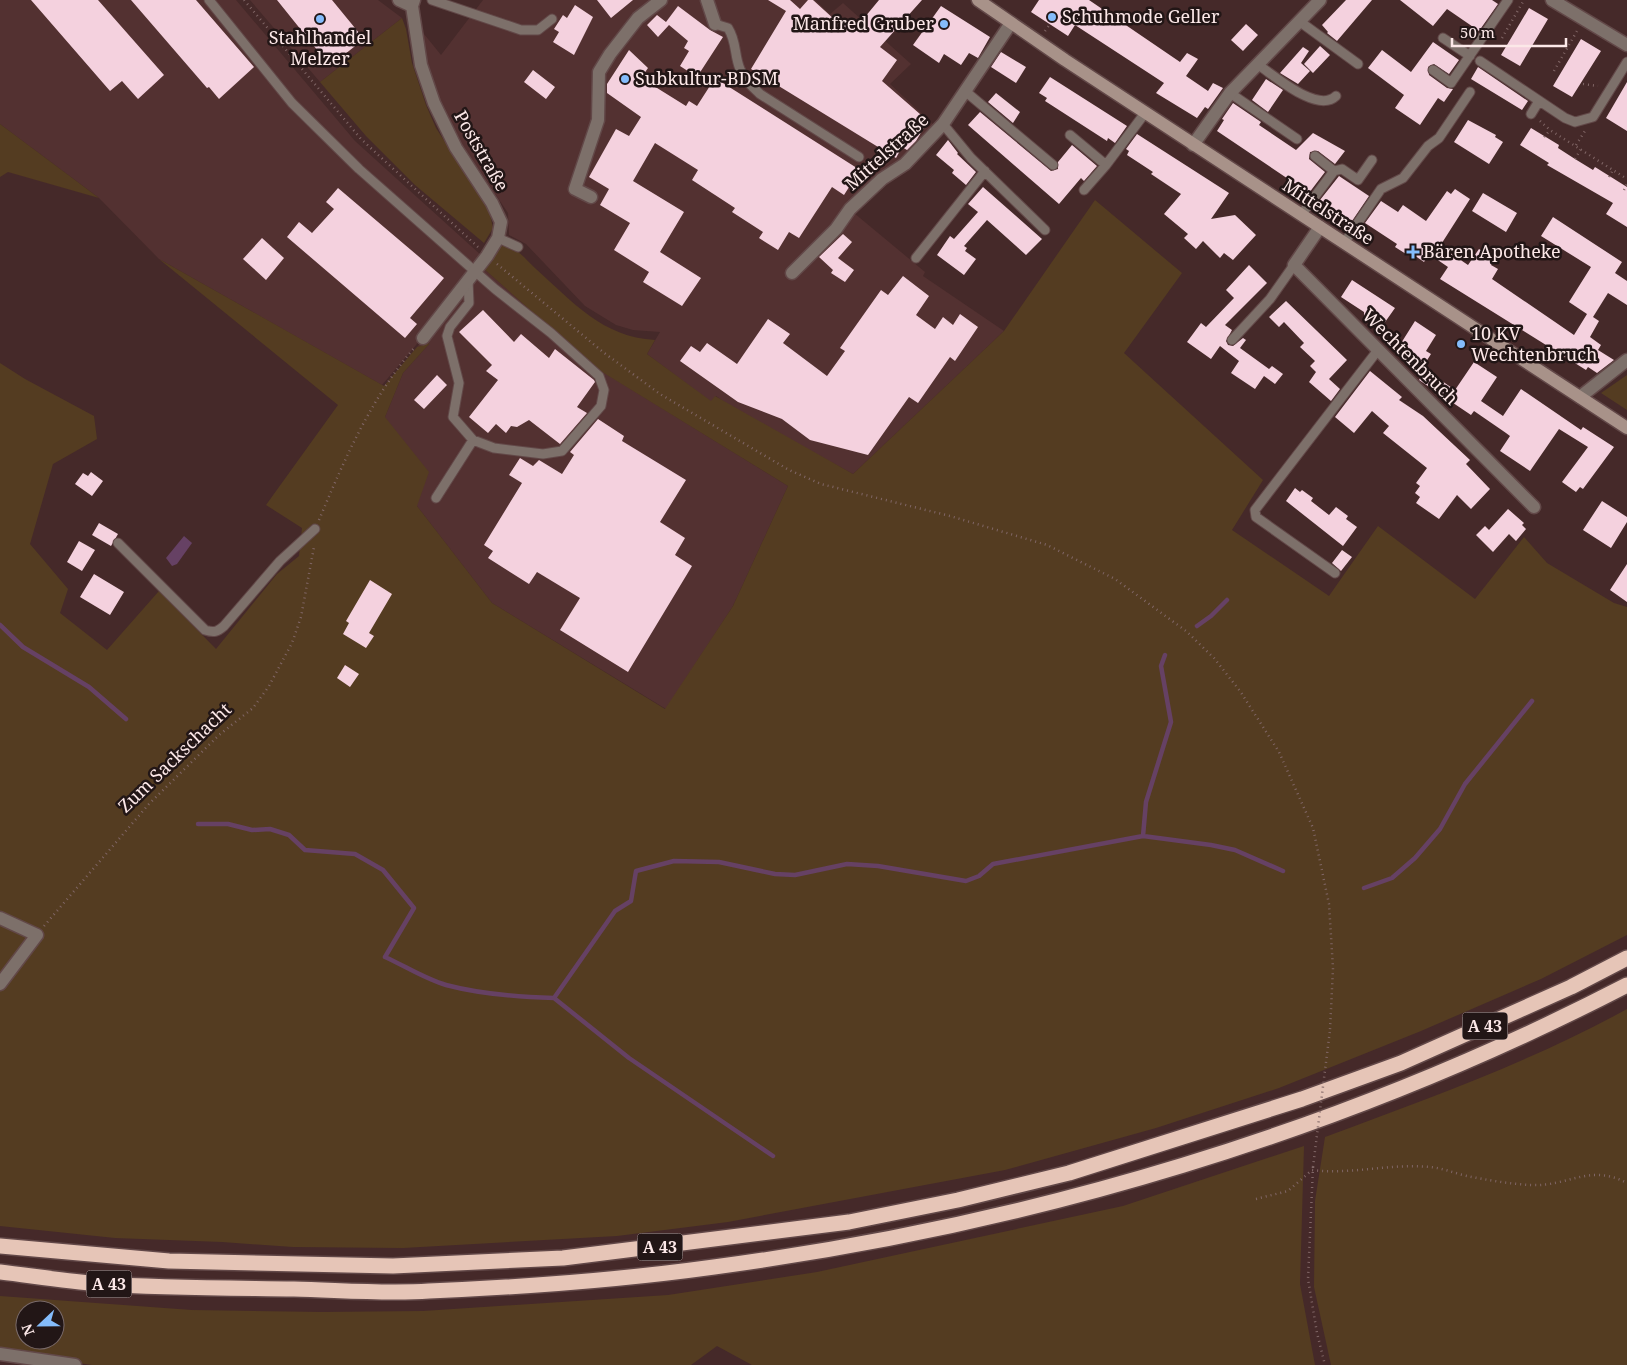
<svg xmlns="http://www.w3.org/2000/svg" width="1627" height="1365" font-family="'Noto Serif',serif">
<rect width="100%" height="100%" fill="#452929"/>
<path fill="#533131" d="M0,0H236L355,141L482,256L422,338L382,385L159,259L99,198L0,124Z
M250,0H378L402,18L320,82Z
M483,0H815L830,14L843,3L911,64L890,84L936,127L848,208L925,272L923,276L1004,331L853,474L737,411L716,396L711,402L647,354L660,332L633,330L616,325L585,306L526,244L509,235L508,213L434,103L420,29L441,55Z
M483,268L595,367L788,486L733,606L666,709L492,603L417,506L385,417L403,373L429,344L417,347Z"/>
<path fill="#543c21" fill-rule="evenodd" d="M402,18L406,29L412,63L426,105L436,128L489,210L493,228L484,243L415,185L366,136L320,82Z
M0,124L99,198L8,172L0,177Z
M1095,200L1182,273L1124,353L1263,480L1232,530L1329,596L1378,526L1475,599L1524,537L1547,563L1614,603L1627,607V935L1541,979L1421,1031L1279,1088L1156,1128L1005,1170L728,1222L617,1236L403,1248L293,1247L222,1242L115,1238L0,1226V363L25,379L94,416L97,439L53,464L30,544L68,589L60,613L107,650L159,591L216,649L277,574L299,556L302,528L266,505L338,405L159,259L384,386L417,347L430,343L403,373L385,417L429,472L417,506L492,603L665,709L733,606L788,486L594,367L483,268L503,244C520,250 524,258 536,269C573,302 602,337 655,340L647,354L711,401L715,396L853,474L1004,331Z
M1627,375V410L1601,393Z
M1627,1009V1365H1331L1314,1287L1315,1201L1325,1137C1427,1099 1531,1062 1627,1009Z
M1304,1146L1300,1284L1315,1365H752L717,1346L691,1365H92L0,1352V1296L192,1310L322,1312L423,1311L668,1295L817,1272L1123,1206ZM25,1310H55V1340H25Z"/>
<path fill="#664164" d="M184,536L192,543L177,564L172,566L166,558Z"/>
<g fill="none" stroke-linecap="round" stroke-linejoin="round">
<path stroke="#664164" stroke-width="4.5" d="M0,625L23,647L89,687L126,719
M1197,626L1211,616L1227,600
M198,824H228L252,830L270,829L289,835L305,850L355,854L383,870L414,908L385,957C405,966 425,979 446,985C480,994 518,997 554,998L615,911L631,901L636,871L674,861L719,862L775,874L795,875L847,864L878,866L966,881L979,876L993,864L1143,836L1211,845L1235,850L1283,871
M1143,836L1146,802L1171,722L1161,666L1165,655
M1364,888L1392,878L1415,858L1440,829L1465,784L1532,701
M554,998L629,1058L773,1156"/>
</g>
<path fill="#f4d1de" d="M31,0H98L164,75L138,99L122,81L110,91Z
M131,0H196L254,67L219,99L209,87L207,88Z
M277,0H332L364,39L330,66Z
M597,0H633L611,18Z
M768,0H790L800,9L808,0H813L835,20L839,16L855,29L879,0H922L880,47L897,60L882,81L928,121L916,141L907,150L902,147L896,158L751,69L786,11Z
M1039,0H1089L1180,62L1187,53L1198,59L1186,76L1208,91L1213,83L1223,88L1208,109L1205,107L1197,118L1156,93L1164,83L1075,25L1068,36L1031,12Z
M1346,0H1372L1337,41L1327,33L1328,32L1322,25Z
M1400,0H1492L1498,4L1479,31L1447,9L1433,26Z
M575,5L593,17L574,55L553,42L559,32L554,29L563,15L567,18Z
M678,6L710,30L723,37L697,77L680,66L689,51L684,48L688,41L669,25L658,37L647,25L657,15L666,22Z
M941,6L990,37L978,58L969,53L961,65L944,54L939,63L913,45Z
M1529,8L1548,19L1520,66L1501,55Z
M1246,24L1258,35L1243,51L1231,40Z
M1581,39L1601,51L1572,97L1553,86Z
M1433,42L1459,60L1449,74L1434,64L1428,67L1429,75L1447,88L1453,89L1444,102L1438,98L1420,125L1395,108L1404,95L1368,68L1382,50L1411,72Z
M1320,46L1330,55L1313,73L1304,64Z
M1303,47L1309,51L1301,63L1310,71L1298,84L1280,73Z
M629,50L648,68L641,78L686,106L689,101L697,106L715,78L860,170L844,195L832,187L799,238L789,232L778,250L759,238L763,232L732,212L735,208L692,180L698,170L655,143L633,181L684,212L660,252L701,278L682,306L643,282L649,272L614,250L630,223L600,205L609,189L589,177L616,129L629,136L641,117L607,93V84Z
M1001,52L1026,67L1016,83L991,67Z
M1478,67L1528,101L1522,110L1471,79Z
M533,70L555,87L546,99L524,82Z
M1050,77L1127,126L1115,143L1108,138L1107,141L1045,101L1047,98L1039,93Z
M1266,79L1283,90L1268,112L1252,100Z
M1627,82V131L1606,118Z
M996,93L1020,112L1013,123L988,102Z
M1233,103L1261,122L1259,125L1296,150L1313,133L1345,151L1335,164L1318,151L1310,152L1309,159L1325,172L1309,193L1217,131L1224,120L1222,119Z
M980,112L1051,171L1058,169V162L1072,145L1097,166L1084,181L1081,178L1059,204L968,125Z
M1468,120L1496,135L1495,137L1503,142L1489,164L1454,142Z
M1531,128L1559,145L1558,148L1575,159L1593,170L1595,167L1627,187V227L1606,214L1613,203L1547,165L1549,163L1520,145Z
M1137,134L1229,193L1211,219L1235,215L1256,235L1233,260L1224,253L1220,258L1203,241L1196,249L1184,238L1188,234L1164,214L1181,194L1151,174L1153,172L1127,155L1129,151L1126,149Z
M948,140L958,153L957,154L976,172L966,185L952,173L954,170L936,155Z
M1339,176L1369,196L1352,221L1320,200Z
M983,187L1042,239L1026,255L987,220L964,246L967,248L965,251L976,259L964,275L937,255L950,236L954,239L978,212L968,204Z
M338,188L444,278L410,318L417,324L405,338L287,237L299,222L312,233L334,209L326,202Z
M1455,189L1470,199L1440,246L1468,265L1479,249L1495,259L1491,265L1498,269L1492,279L1574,335L1587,314L1569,302L1591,267L1541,236L1553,217L1622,262L1615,273L1627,281V305L1608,293L1593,317L1599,321L1590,337L1601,345L1598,350L1614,360L1597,373L1588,367L1586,370L1440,279L1448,267L1429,254L1424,262L1408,251L1406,254L1395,247L1397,244L1365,223L1381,201L1398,212L1403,205L1426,221L1447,191L1451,194Z
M1483,193L1517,213L1506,232L1472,211Z
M843,234L852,242L838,258L854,270L845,282L831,273L833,270L819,257Z
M262,238L284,258L266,280L243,259Z
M1249,265L1267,283L1225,325L1232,330L1226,341L1228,345L1233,346L1243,338L1246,340L1240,348L1269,369L1272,366L1283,374L1275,384L1264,376L1255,389L1231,373L1239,361L1220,346L1211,359L1187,342L1201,323L1206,327L1234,298L1226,290Z
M903,276L929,296L916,315L935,329L943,317L953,325L960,314L978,327L955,361L950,357L918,403L909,397L868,455L810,440L782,419L738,402L680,361L691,346L700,352L707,343L737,364L768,319L790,334L783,343L827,376L845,351L840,348L881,290L888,295Z
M1352,280L1395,308L1383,325L1372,318L1364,320V312L1341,297Z
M1286,301L1347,360L1329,379L1340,389L1331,401L1309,382L1316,372L1310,366L1315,361L1300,347L1304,343L1284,322L1279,327L1269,317Z
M483,310L514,342L521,334L549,358L555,349L594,380L595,382L577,407L587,413L560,444L529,420L517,427L511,426L506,433L496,424L488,433L469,417L498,380L486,371L492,365L459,332Z
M1415,321L1436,335L1426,351L1431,354L1424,365L1398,348Z
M1474,362L1497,377L1481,401L1503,416L1521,389L1581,430L1583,427L1614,447L1583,489L1580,487L1576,492L1562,482L1588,447L1559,429L1530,471L1500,451L1510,436L1506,433L1474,411L1471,415L1419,380L1426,370L1455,390Z
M1370,371L1402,397L1399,400L1423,416L1470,460L1466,464L1490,489L1471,509L1457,495L1439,519L1416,503L1420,497L1415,493L1420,486L1416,483L1427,468L1383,433L1389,426L1372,411L1354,433L1335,417Z
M437,375L447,385L424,409L414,400Z
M598,419L624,436L622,441L686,480L660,522L685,538L675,555L692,566L628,672L560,630L580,598L537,572L529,584L488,558L493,551L484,545L522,483L509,475L520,458L533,466L539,460L562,474L574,455L570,452Z
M91,472L103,481L92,496L75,484L83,473L88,476Z
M1295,488L1300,492L1302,490L1313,498L1311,501L1329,515L1336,507L1348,516L1346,519L1357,527L1343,546L1286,501Z
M1602,501L1627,517V522L1611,548L1583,530Z
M1508,509L1524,523L1522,525L1526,529L1516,541L1509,534L1493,552L1476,535L1485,526L1489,530Z
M99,523L118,534L111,546L92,535Z
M79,541L95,550L82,571L67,562Z
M1342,550L1352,557L1341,571L1332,563Z
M1627,564V602L1610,590Z
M94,574L124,592L110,615L80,597Z
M370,580L392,594L369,633L374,636L366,648L343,634L349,623L346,621Z
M345,665L359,674L350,687L337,678Z"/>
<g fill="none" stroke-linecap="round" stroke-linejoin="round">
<defs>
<path id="service" d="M209,0L292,103L359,169L495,289L551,333L599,376L604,390L601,406L562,451L543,454L494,448L473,440
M432,0L521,30H538L552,19
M1299,21L1358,64
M715,24L728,28C737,42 734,55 740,69C744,80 752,86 760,94L859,157
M1443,38L1470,56
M1480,61L1565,118L1575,122L1593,117L1627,62
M1257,64C1274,75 1317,114 1336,96
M1433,70L1451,83L1508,0
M965,91L1053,165
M1230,93L1297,139
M1531,114L1539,101
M943,124L971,158L1045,230
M1070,135L1106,165L1145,113
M1315,156L1334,171
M1084,190L1106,165
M1301,215L1334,171L1342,169L1358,180L1372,160
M498,238L518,247
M1344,243L1381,189L1403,178L1428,146L1439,138L1470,92
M916,258L985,171
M1232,340L1270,299L1294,265
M436,498L473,440L453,417L459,383L447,336L450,327L469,303L468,280
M118,543L205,630C214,633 217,632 224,626L280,561L315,529
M1335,573L1256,517L1255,510L1378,350"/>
<path id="minor" d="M399,0L412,6
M414,0L412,6L421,65L434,103L456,148L492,203L501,222L498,238L487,256L423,338
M707,0L715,24
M1552,0L1627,45
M1193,145L1230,93L1320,0
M591,197L575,189L598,120L599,72L610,54L638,18L661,0
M1320,227L1294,265L1534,507
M792,273L836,229L850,209L882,179L905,164L943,124L1011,23
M1580,397L1627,360
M0,918L37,935L0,984
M0,1354L75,1365"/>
<path id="secondary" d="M978,0L1065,60L1627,428"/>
<path id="motorway" d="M0,1246L169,1261L393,1266L563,1258L849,1222L958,1200L1069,1173L1302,1099L1401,1063L1571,987L1627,958
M0,1272C33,1276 67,1281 100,1284C165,1288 230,1288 294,1289C339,1290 384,1294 429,1291C524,1287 620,1280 714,1267C1030,1225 1343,1132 1627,985"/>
</defs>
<use href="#service" stroke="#624848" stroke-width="11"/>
<use href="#minor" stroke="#624848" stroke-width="15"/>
<use href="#secondary" stroke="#624848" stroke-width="15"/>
<use href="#motorway" stroke="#624848" stroke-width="18"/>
<path stroke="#806666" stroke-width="2.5" stroke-dasharray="1 4" stroke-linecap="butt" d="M244,0L361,139L478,247
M1045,31L1050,24
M1502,38L1524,0
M1554,71L1577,31
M1583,84L1598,86
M1540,121L1550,130L1627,179
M1544,137L1550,130
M1576,145L1585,131
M1575,159L1581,149
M1609,177L1613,170
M1624,190L1627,184
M497,264L603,352L660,394L789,470L821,484L950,516L1047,545L1115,579L1186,631L1214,658L1240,691L1279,752L1313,828L1329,904L1333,968L1330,1030
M319,520C345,458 371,398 415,347
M44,926L149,804L219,735L253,708L269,686L292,643L301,617L314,547
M1313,1167L1308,1279L1317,1333L1325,1365
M1256,1199L1288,1191L1312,1170C1352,1175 1390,1163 1430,1167C1442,1168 1454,1173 1467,1176C1487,1180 1510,1184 1531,1185C1568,1187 1589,1163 1627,1183"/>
<use href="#service" stroke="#7d706a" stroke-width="9"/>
<use href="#minor" stroke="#7d706a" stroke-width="12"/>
<use href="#secondary" stroke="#a89289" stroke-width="12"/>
<use href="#motorway" stroke="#e6c5b7" stroke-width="15"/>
<path stroke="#806666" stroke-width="2.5" stroke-dasharray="1 4" stroke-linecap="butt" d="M1313,1167L1330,1030"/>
</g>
<g fill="#84bcfb" stroke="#221616" stroke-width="2">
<circle cx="1052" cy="17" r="5"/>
<circle cx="320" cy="19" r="5"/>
<circle cx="944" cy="24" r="5"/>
<circle cx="625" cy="79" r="5"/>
<path d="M1410.5 244.5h5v5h5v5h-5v5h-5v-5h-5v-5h5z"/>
<circle cx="1461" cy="344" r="5"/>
</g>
<g text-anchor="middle" stroke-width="5" stroke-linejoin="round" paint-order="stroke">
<g fill="#221616" stroke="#bba9a9" stroke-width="1">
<rect x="1462.5" y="1012.5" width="45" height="27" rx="4"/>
<rect x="637.5" y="1233.5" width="45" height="27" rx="4"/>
<rect x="86.5" y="1270.5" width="45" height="27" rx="4"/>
</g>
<g font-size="16" font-weight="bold" fill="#fce8e8">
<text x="1485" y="1032">A 43</text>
<text x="660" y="1253">A 43</text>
<text x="109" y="1290">A 43</text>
</g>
<g font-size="18" fill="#fce8e8" stroke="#221616" text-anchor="start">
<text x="1062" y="23">Schuhmode Geller</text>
<text x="934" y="30" text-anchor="end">Manfred Gruber</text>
<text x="320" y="44" text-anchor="middle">Stahlhandel<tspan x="320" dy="21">Melzer</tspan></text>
<text x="635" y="85">Subkultur-BDSM</text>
<text x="1423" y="258">Bären Apotheke</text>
<text x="1471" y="340">10 KV<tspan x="1471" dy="21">Wechtenbruch</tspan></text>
</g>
<g font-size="18" fill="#fce8e8" stroke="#221616">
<text transform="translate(481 151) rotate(60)" y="6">Poststraße</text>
<text transform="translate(887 152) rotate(-42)" y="6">Mittelstraße</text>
<text transform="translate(1328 212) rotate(33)" y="6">Mittelstraße</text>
<text transform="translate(1410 357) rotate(45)" y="6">Wechtenbruch</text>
<text transform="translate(175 758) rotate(-44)" y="6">Zum Sackschacht</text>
</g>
</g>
<g transform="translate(40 1325) rotate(248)"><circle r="24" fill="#221616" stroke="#796a6a"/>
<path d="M0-4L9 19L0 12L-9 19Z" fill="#84bcfb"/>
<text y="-8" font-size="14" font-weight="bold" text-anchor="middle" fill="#fce8e8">N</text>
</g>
<path d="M1452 38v8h114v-8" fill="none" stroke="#fce8e8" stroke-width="2.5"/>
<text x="1460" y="38" font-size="15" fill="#fce8e8" stroke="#221616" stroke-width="4" paint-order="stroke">50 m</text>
</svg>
